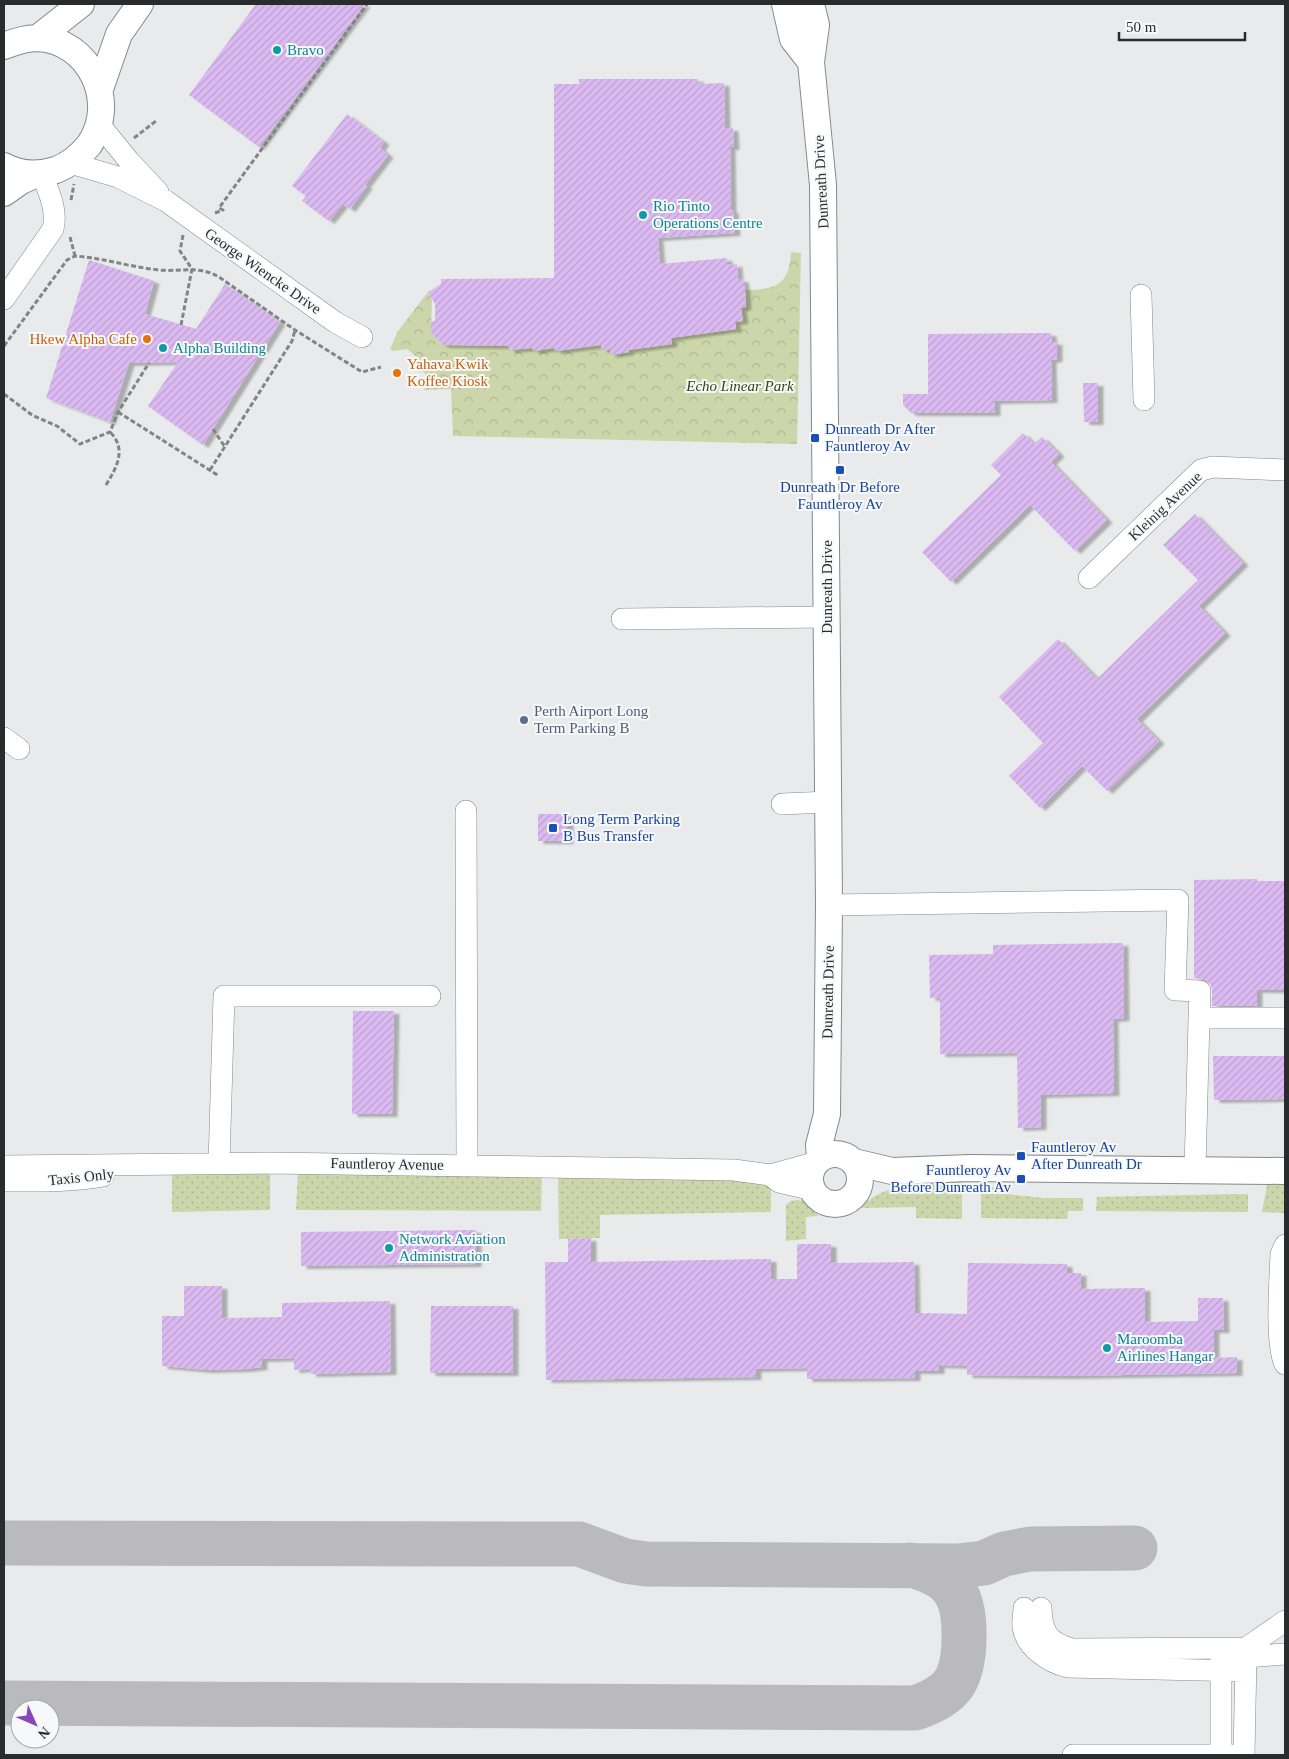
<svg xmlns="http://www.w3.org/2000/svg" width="1289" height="1759" font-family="'Times New Roman',serif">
<defs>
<pattern id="grass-dots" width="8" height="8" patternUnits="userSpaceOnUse" patternTransform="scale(1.25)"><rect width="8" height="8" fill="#ccd6aa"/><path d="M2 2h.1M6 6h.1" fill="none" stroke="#afb892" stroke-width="1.8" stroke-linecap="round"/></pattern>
<pattern id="park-crowns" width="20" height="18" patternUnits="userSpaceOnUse" patternTransform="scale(1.25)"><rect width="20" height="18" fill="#ccd6aa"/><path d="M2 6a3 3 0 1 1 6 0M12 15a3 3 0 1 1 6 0" fill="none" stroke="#afb892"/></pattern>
<pattern id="building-hatch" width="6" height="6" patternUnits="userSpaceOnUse" patternTransform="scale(1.25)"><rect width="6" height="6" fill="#dbbaf2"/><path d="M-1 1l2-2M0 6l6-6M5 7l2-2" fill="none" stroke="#bca0d0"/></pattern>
<filter id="shadow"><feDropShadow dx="5.5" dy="3" stdDeviation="1" flood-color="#0004"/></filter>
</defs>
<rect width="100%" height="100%" fill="#e9eaec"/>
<path fill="url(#grass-dots)" d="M270,1163V1210L172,1212V1164Z
M298,1171L542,1172L541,1211L296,1210Z
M558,1173L753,1177L769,1184L771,1192V1212L600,1215V1238L559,1239Z
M1268,1180L1285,1182V1213L1262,1212Z
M962,1182V1219L916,1218V1207L859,1208C888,1181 925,1182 962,1182Z
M981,1185L992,1186L997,1192L1015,1195L1043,1198H1083V1211H1068L1067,1219L981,1218Z
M1232,1194H1248V1212L1096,1211L1097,1197Z
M797,1200C808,1201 815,1204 818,1216L806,1217V1239L786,1241V1205L791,1201Z"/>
<path fill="url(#park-crowns)" d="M791,252L801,253L797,444L453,436L451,389L424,390L428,379L424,372L417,371L418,358L407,349L393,351L390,349L398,331L428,292L432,299L431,333L443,345L508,346L510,350L527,349L526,343L552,345L556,351L580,348V343L599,328L602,350L610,349L611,355L629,352L628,345L634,349L672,344L671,338L736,329L735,322L743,320L741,308L746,307L745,290C775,289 789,287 791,252Z"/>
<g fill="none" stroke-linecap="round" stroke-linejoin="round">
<path stroke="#bababc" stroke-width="45" d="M4,1543L579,1544L625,1561L646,1564L957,1566L984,1563L1004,1554L1030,1549L1135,1548
M4,1703L915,1708C953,1695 963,1680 964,1640C965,1595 954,1576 910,1565"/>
</g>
<path fill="url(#building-hatch)" filter="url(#shadow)" d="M256,4H365L259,147L189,95Z
M579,79H698L699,84L724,83L725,128H733L734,147H730L731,210H733L735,233L658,238L660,264L727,258V265L737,264L738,279H743L745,290L746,307L741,308L743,321L735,322L736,329L671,338L672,344L629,350V352L611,355L610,349L602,350L601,345L556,351L554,348L534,351L532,348L510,350L508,346L443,345L431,333V321H435V304L428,292L441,284V279L554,278V84H579Z
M347,114L384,142L380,148L388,155L365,185L367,186L350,209L343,204L329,221L302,201L306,196L292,186Z
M89,260L154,281L145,314L196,329L225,284L280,322L203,445L148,406L178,362L129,363L110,422L46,398Z
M1051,333L1052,342H1057V359L1051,360L1052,400L995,401V413H911L903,405V394H928V334Z
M1083,383H1098V422H1084Z
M1023,433L1034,444L1042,437L1059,454L1051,462L1107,520L1075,551L1030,505L951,582L922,552L1001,475L991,465Z
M1195,514L1243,563L1199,606L1225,633L1137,719L1159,741L1107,791L1082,766L1040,808L1009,776L1043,743L999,697L1058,639L1097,679L1198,580L1163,545Z
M538,814H568V841H538Z
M1257,879V881H1285V990H1257V1006H1212V991L1211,985L1206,980L1194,978V880Z
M1123,943L1124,1018L1113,1019L1114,1093L1041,1095V1127L1018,1128L1017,1053L940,1054V997L930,998L929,955L993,954V945Z
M353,1011H394L392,1114H352Z
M1213,1056H1285V1099L1214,1100Z
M476,1230V1264L301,1266V1232Z
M591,1238V1262L771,1259V1279H797V1244H831V1263L914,1262L915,1313L967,1314L968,1263L1067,1264V1273H1081V1289L1145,1288V1322L1198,1321V1298H1223L1224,1330H1214V1358L1237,1357V1373L1069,1376L967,1375V1366L939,1365V1371H915V1378L807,1379V1368L756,1369V1377L546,1380L545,1262H568V1239Z
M184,1286H222V1318L282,1317V1303L390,1301L391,1372L311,1374L310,1369L294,1370V1358L262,1359V1367L246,1369L207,1370L162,1366V1316H184Z
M431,1306H513V1373H430Z"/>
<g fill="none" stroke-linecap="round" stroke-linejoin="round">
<defs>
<path id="minor" d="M99,124L129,161L158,192
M70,163L118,177L166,201L335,322L362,337
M1141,295L1144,400
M4,299L53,229C58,210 48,191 42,173
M1089,578L1201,470L1213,467L1285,470
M622,619L827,617
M4,738L19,749
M782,804L829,802
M466,811L467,1165
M829,905L1178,900L1175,990L1200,991L1199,1018H1285
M219,1164L224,996H430
M4,1166L270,1163L734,1170L770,1175L817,1162
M1195,1170L1199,1018
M770,1175L779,1182L813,1190
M4,1181C37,1181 70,1182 103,1176
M1285,1245L1281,1254C1280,1279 1275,1344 1285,1364
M1024,1608C1024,1614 1022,1621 1023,1627C1026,1648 1050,1663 1068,1667L1245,1671
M1041,1608C1042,1632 1047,1642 1072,1649L1246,1648L1285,1621
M1233,1658L1285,1654
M1073,1755H1232
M1221,1755V1656
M1244,1755L1246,1658"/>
<path id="major" d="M785,4L793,39L811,62
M811,4L816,25L811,62L823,185L829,905L827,1114L819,1145L820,1159
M38,38L81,4
M4,46C15,42 25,38 37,38C90,40 119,103 89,145C80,156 69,165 56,170C39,175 20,175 4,166
M100,89L119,34L140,4
M4,193L21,181L37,174
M810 1179a25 25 0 1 1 50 0a25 25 0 1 1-50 0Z
M854,1162L892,1171L970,1168L1285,1171"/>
</defs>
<use href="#minor" stroke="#87888a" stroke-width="22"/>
<use href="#major" stroke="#87888a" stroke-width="28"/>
<path stroke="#838485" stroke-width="3" stroke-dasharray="5 2.5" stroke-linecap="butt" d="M134,138L156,121
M71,200L74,184
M215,213L223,210L219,208L367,4
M70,237L75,256
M181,325L192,269L180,251L183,235
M4,346L67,260L75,256C103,258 130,267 159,270C180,272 199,265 219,277L295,330L362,372L381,367
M4,394L32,415L57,426L80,444L110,432L118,412L149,363
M118,412L219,476
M213,429L225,447
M210,470L292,341L295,330
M106,485C117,467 127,449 110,432"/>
<use href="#minor" stroke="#fff" stroke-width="21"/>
<use href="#major" stroke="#fff" stroke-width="26"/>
</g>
<g fill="#0f9aa8" stroke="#f6f8f9" stroke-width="2">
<circle cx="277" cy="50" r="5"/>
<circle cx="643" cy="215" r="5"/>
<circle cx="163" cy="348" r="5"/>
<circle cx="389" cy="1248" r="5"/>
<circle cx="1107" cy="1348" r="5"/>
</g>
<g fill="#e8710a" stroke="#f6f8f9" stroke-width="2">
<circle cx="147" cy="339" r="5"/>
<circle cx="397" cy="373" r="5"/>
</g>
<g fill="#1a4fb4" stroke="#f6f8f9" stroke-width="2">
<rect x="810" y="433" width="10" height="10" rx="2.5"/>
<rect x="835" y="465" width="10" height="10" rx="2.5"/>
<rect x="548" y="823" width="10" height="10" rx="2.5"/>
<rect x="1016" y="1151" width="10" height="10" rx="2.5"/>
<rect x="1016" y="1174" width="10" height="10" rx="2.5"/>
</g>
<circle fill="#5c6f8a" stroke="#f6f8f9" stroke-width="2" cx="524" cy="720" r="5"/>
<g text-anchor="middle" stroke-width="4" stroke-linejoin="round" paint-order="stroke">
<g font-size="15" fill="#0d838f" stroke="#f6f8f9" text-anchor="start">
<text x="287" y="55">Bravo</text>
<text x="653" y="211">Rio Tinto<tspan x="653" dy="17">Operations Centre</tspan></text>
<text x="173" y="353">Alpha Building</text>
<text x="399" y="1244">Network Aviation<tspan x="399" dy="17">Administration</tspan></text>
<text x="1117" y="1344">Maroomba<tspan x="1117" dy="17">Airlines Hangar</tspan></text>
</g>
<g font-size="15" fill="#2a2b2c" stroke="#f6f8f9">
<text transform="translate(821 182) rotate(-93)" y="5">Dunreath Drive</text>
<text transform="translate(263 271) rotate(35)" y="5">George Wiencke Drive</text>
<text transform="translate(1165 506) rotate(-43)" y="5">Kleinig Avenue</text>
<text transform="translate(827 587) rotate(-90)" y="5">Dunreath Drive</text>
<text transform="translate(828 992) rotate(-89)" y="5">Dunreath Drive</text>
<text transform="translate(387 1164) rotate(1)" y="5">Fauntleroy Avenue</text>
<text transform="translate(81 1177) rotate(-6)" y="5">Taxis Only</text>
</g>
<g font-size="15" fill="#c56008" stroke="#f6f8f9" text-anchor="end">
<text x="137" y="344">Hkew Alpha Cafe</text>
<text x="407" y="369" text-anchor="start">Yahava Kwik<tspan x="407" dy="17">Koffee Kiosk</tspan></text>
</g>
<g font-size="15" font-style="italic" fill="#384012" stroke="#f6f8f9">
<text x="740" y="391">Echo Linear Park</text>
</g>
<g font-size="15" fill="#164399" stroke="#f6f8f9" text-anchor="start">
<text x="825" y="434">Dunreath Dr After<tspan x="825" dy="17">Fauntleroy Av</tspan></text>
<text x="840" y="492" text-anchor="middle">Dunreath Dr Before<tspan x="840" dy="17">Fauntleroy Av</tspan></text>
<text x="563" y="824">Long Term Parking<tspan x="563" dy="17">B Bus Transfer</tspan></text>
<text x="1031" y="1152">Fauntleroy Av<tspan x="1031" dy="17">After Dunreath Dr</tspan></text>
<text x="1011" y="1175" text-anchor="end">Fauntleroy Av<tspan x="1011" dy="17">Before Dunreath Av</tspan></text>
</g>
<g font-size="15" fill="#4e5e75" stroke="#f6f8f9" text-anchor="start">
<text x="534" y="716">Perth Airport Long<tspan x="534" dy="17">Term Parking B</tspan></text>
</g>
</g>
<rect width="1289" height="1759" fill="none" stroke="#2a2b2c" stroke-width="10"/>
<g transform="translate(35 1724) rotate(135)"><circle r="24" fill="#f6f8f9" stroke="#a4a6a7"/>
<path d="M0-4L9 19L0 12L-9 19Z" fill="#8846ba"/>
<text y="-8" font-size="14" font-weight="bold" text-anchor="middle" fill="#2a2b2c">N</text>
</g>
<path d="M1119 32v8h126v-8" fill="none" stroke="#2a2b2c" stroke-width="2.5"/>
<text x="1126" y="32" font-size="15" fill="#2a2b2c" stroke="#f6f8f9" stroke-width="4" paint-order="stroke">50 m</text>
</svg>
